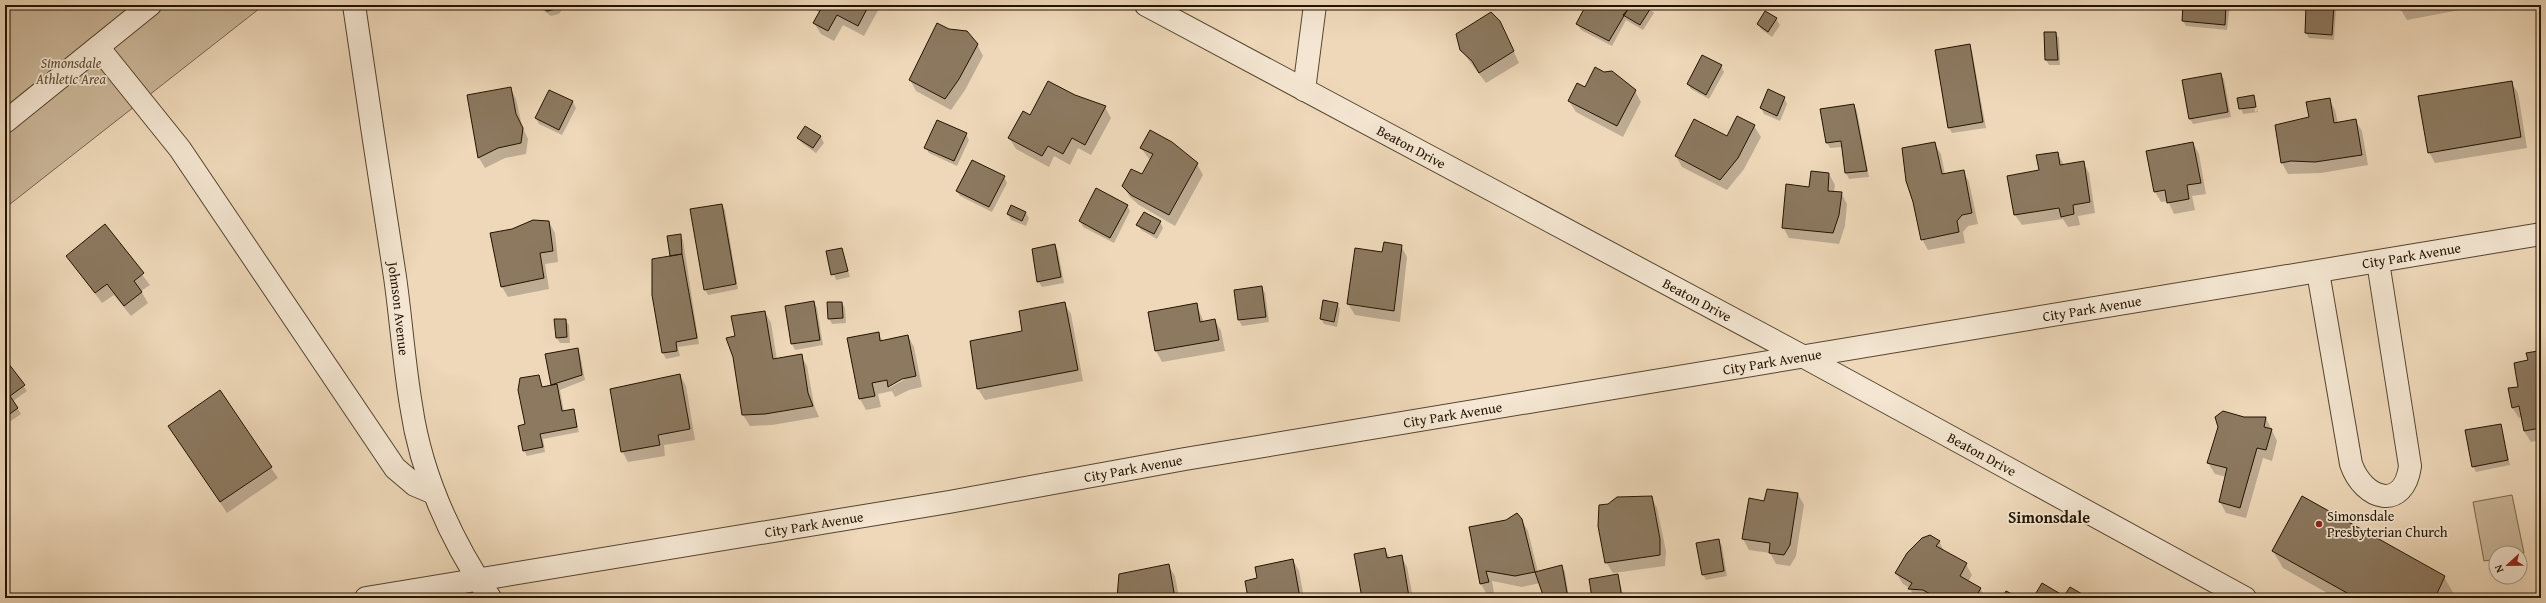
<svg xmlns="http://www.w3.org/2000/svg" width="2546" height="603" font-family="'Gentium Book Plus',serif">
<rect width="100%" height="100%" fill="#eed8b9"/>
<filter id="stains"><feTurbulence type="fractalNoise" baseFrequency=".005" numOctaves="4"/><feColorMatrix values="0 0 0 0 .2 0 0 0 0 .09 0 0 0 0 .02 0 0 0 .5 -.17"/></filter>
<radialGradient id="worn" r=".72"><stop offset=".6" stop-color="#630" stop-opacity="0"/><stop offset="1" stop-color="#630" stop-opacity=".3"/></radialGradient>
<path fill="#cbb79a" stroke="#76654d" d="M5,5H264L5,208Z
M2512,495L2524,553H2496V559L2484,561L2473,502Z"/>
<path fill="#0003" fill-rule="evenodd" d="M536,5H565L559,14L551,16Z
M809,5H881L864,36L843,25L834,41L821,34L814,23L820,13Z
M1588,5H1619L1629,10L1634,5H1647L1654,13L1643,30L1626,20L1612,46L1581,30L1577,24Z
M1993,5H2014L2013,10L1994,7Z
M2184,5H2230L2227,30L2186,26L2183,21Z
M2307,5H2333L2336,10L2334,40L2309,38L2306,33Z
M2398,5H2486L2407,20Z
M1766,12L1776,19L1780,25L1772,37L1761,29L1758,24Z
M1500,22L1519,63L1486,83L1461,50Z
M2055,33L2059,38L2060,65H2049L2046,60Z
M977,44L983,56L965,90L951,110L916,91L910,80Z
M1969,45L1972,51L1986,128L1952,133L1949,128Z
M1721,66L1724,72L1709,99L1691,89L1688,84Z
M2220,74L2224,79L2231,117L2193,124L2190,119Z
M2511,82L2518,93L2527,148L2435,163L2429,152Z
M510,88L516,99L522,126L528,139L526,154L505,158L485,168L479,158L468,96Z
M550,91L573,102L576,108L562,135L539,124L536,118Z
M1635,91L1641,102L1623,137L1576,112L1569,101Z
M1075,96L1105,107L1111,118L1091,155L1078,148L1070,165L1054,156L1049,167L1016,149L1009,138L1031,117Z
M2254,96L2258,112L2243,114L2238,98ZM2254,101H2256L2257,111L2255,112Z
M1784,98L1787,104L1780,121L1764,114L1761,108Z
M2329,99L2335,110L2338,123L2355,120L2362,131L2368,165L2321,173L2288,174L2282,163L2310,118Z
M1854,106L1857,111L1869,177L1849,179L1846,173L1843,147L1830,148L1827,143Z
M1738,117L1754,126L1761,137L1744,169L1727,190L1682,167L1676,156L1728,137Z
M805,127L821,137L824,143L816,153L802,143L798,138Z
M966,134L969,140L957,166L929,153L926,148Z
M1934,143L1941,154L1945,175L1963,171L1969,182L1978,224L1968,226L1963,232L1965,243L1928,250L1922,239L1914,202Z
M2193,143L2199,154L2206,194L2192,196L2195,210L2174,214L2168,201L2161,202L2155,192Z
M1141,148L1197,164L1203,175L1175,226L1139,205L1130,197L1123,186L1142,176L1150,160Z
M2057,153L2064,165L2083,162L2089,173L2095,213L2078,216L2080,225L2068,227L2063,219L2022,225L2015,215L2040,171Z
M1829,174L1835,185L1834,192L1841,193L1847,204L1845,226L1839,244L1789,238L1783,227L1810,188Z
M1004,177L1007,183L992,212L960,196L957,191Z
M722,205L725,210L738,289L708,295L705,289Z
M1127,205L1130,211L1114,243L1083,227L1080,221Z
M1026,213L1029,218L1026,226L1011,220L1008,214Z
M549,222L555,233L558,262L545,264L549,289L508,297L502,287Z
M1160,222L1163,228L1157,239L1141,230L1138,225Z
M105,226L150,285L141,291L148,303L131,316L114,295L102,303L67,256Z
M680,235L683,240L699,344L678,347L680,356L666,359L663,353L653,295Z
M1055,245L1058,251L1064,283L1042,287L1038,281Z
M1401,246L1407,257L1400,322L1355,315L1348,304L1383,253Z
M842,249L850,277L836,280L827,252Z
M1262,288L1265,293L1269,322L1242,326L1239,320L1236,291Z
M814,302L817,308L823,345L795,350L792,344L786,306Z
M842,303L845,308L846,323L832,324L829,318Z
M1064,303L1071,314L1083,381L985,400L978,389L971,342L1023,332Z
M1196,304L1204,322L1215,320L1221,331L1225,351L1162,362L1156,351L1149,313Z
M1337,304L1340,309L1337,327L1324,324L1321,319Z
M765,312L771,323L777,360L801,356L807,366L814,405L819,417L772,425L750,426L743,415L736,337Z
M565,320L569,325L570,343H560L557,338Z
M878,333L883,341L908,336L914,347L922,387L909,390L895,397L892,391L878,394L881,407L866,410L860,399ZM906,376L907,378L889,388V385Z
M577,349L580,354L585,380L560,390L564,412L573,410L579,432L543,439L545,452L527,456L524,450L526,425L539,376L543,388L552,386L546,355Z
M2541,357V440L2531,442L2524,431L2522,417L2519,418L2512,407L2529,361Z
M5,360L27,391L13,401L21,414L11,421L5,413Z
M680,375L686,386L695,440L664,445L665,456L628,462L622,451Z
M219,392L278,478L227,513L169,426Z
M2244,418H2266L2277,441L2272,461L2263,458L2246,518L2226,513L2220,502L2226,477L2215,474L2208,463Z
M2500,425L2510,465L2476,472L2473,466Z
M1798,494L1804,505L1796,556L1790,566L1776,564L1770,553L1749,550L1743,539L1765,502Z
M1651,497L1657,508L1666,551L1665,566L1613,573L1606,562L1608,505Z
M1521,519L1528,531L1538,572L1562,566L1565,572L1569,598H1545L1540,583L1522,587L1492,581L1494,593L1487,595L1481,584L1506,521Z
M1719,540L1722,546L1727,576L1706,580L1703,575Z
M1939,541L1945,553L1966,564L1972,575L1968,582L1980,588L1986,598H1914L1910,588L1903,584L1896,573Z
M1385,549L1390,558L1401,557L1407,567L1413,598H1363L1355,555Z
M2273,551L2444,577L2454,594L2452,598H2336L2283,568Z
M1293,560L1299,571L1304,598H1250L1259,579Z
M1168,565L1175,576L1179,598H1118Z
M1618,575L1624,598H1593Z"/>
<path fill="#8c7960" stroke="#221300" d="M538,5H559L556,9L547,11Z
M819,5H869L858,26L837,15L828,31L813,23L822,7Z
M1586,5H1621L1628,9L1609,41L1576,24Z
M1632,5L1652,6L1640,25L1623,15Z
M2183,5H2226L2225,25L2182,21Z
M2306,5H2334L2332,35L2305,33Z
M1765,11L1777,18L1768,32L1757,24Z
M1491,12L1500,21L1514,51L1479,73L1472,61L1460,50L1456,34Z
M937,23L949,29L967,31L978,44L959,79L945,99L909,80Z
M2044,32H2056L2058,60H2045Z
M1970,44L1983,122L1948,128L1935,50Z
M1702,55L1722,65L1706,95L1687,84Z
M1595,67L1604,72L1612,71L1636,90L1617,126L1568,101L1577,83L1585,87Z
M2221,73L2228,112L2189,119L2182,80Z
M1048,81L1075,95L1106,106L1085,145L1072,138L1063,154L1048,146L1042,156L1008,138L1023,111L1030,115Z
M2512,81L2521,137L2428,153L2418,96Z
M511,87L516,114L523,128L521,143L498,148L478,158L467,95Z
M1768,89L1785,97L1777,116L1760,108Z
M549,90L573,101L559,130L535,118Z
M2254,95L2256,107L2239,109L2237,98Z
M2330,98L2334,123L2356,119L2362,155L2315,162L2291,161L2281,163L2275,125L2309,117L2306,102Z
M1854,104L1867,171L1845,173L1841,141L1826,143L1820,109Z
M1737,116L1755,125L1738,158L1720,180L1675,156L1694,119L1727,136Z
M937,120L967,133L954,161L924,148Z
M805,126L821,136L813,148L797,138Z
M1150,130L1172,142L1198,163L1169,215L1131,195L1122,186L1131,169L1142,174L1153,154L1140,148Z
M1935,142L1942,174L1964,170L1972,213L1962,215L1957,221L1959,232L1921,240L1913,202L1906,181L1902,148Z
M2193,142L2201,183L2187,185L2189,199L2167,203L2165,190L2154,192L2146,151Z
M2058,152L2060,165L2084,161L2090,202L2073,205L2074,214L2061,217L2059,208L2014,215L2007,176L2039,170L2036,155Z
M972,160L1005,176L989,207L956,191Z
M1811,171L1829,173L1828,191L1842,192L1839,215L1833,233L1782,228L1786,184L1809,187Z
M1096,188L1128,205L1110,238L1079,221Z
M722,204L736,284L704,290L690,209Z
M1011,205L1026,212L1022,221L1007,214Z
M1144,212L1161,221L1154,234L1136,225Z
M533,220L549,221L553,251L540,253L544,278L501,287L490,233L512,229Z
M105,224L144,273L134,281L142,292L124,306L107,284L95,293L66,256Z
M681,234L682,254L670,256L667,236Z
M1384,242L1402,245L1394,311L1347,304L1355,248L1382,252Z
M1055,244L1061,277L1037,282L1032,249Z
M842,248L848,271L831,275L826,251Z
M682,254L697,338L676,342L677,351L662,353L652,295V259Z
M1262,286L1266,317L1238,320L1234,290Z
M1323,300L1338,303L1334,322L1320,319Z
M814,301L820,340L791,344L785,306Z
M827,302H842L843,318L828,319Z
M1065,302L1078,370L977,389L970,341L1022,331L1019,311Z
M1197,303L1200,322L1215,319L1219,340L1155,351L1148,312Z
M765,311L773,359L802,354L808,393L813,406L765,414L742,415L733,357L726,338L735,336L731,316Z
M554,319H566L567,337L556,338Z
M879,332L880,341L908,335L916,376L902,379L888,387L887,380L872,383L875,396L859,399L847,338Z
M578,348L582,375L551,385L545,354Z
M2538,351L2541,357V428L2524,431L2519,406L2512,408L2508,388L2518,387L2514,363L2528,360L2526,353Z
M5,359L25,385L10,396L18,408L7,416L5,413Z
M680,374L690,429L658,435L660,445L621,452L610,389Z
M539,375L542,387L557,384L562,411L574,409L577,427L540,434L543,447L523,451L518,426L525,424L518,390L520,378Z
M220,390L272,467L220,502L168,426Z
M2223,411L2244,417H2266L2264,427L2272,429L2266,450L2257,448L2240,508L2219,502L2227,468L2207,463L2218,427L2215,417Z
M2501,424L2508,460L2472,467L2465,430Z
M1767,489L1798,493L1790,545L1784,555L1769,553L1770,543L1742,539L1749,498L1764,501Z
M1652,496L1660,539V555L1605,563L1598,526L1599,505L1608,504L1617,497Z
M2302,496L2445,576L2435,598H2356L2272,551Z
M1517,513L1522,519L1535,572L1515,576L1486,571L1489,582L1480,584L1469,527L1506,520Z
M1930,535L1940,541L1936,546L1967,563L1960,576L1981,588L1975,598H1937L1923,590L1908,589L1912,583L1895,573L1907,553L1922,538Z
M1719,539L1724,571L1702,575L1696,543Z
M1385,548L1387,558L1402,555L1409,597L1362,598L1354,554Z
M1293,559L1300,598H1248L1245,581L1257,578L1255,567Z
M1169,564L1175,598H1117L1119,574Z
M1562,565L1568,598H1544L1535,572Z
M1618,574L1622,598H1592L1589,579Z
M2042,583L2064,596L2070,587L2089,598H2033Z
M2006,591L2020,598H2002Z"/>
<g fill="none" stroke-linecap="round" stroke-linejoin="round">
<defs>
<g id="minor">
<path id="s1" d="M354,5C367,96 381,186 395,277C401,319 404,363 411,405C421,475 451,540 490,598"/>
<path id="s2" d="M1146,5L1806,358L2245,598"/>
<path d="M98,47L180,149L395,468L415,485L434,493"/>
<path d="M1304,90L1315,5"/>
<path d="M5,122L150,5"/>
<path d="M2318,272L2351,464C2364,501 2404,511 2410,466L2378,262"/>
<path id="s3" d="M366,598L949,502L1185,459L2541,234"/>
</g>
</defs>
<use href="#minor" stroke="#55442e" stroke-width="24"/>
<use href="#minor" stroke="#f4e6d2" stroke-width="22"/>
</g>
<circle fill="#8f2418" stroke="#f4e6d2" stroke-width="1.5" cx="2319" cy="524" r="4"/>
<g text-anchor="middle" stroke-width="3.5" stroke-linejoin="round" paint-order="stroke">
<g font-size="14" font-style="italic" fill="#5d4c36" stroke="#f4e6d2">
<text x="71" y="68">Simonsdale<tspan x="71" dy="16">Athletic Area</tspan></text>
</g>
<g font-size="14" fill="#221300" stroke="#f4e6d2">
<text dy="5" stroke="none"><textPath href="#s2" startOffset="301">Beaton Drive</textPath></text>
<text dy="5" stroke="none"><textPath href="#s3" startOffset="2074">City Park Avenue</textPath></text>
<text dy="5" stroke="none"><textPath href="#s2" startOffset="625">Beaton Drive</textPath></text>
<text dy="5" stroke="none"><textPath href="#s1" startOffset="307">Johnson Avenue</textPath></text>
<text dy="5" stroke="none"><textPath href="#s3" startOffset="1750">City Park Avenue</textPath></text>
<text dy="5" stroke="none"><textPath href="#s3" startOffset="1426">City Park Avenue</textPath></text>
<text dy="5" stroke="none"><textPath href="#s3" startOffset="1102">City Park Avenue</textPath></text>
<text dy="5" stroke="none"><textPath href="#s2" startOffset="949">Beaton Drive</textPath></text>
<text dy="5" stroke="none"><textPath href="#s3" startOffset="778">City Park Avenue</textPath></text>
<text dy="5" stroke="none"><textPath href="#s3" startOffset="454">City Park Avenue</textPath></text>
</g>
<g font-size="14" fill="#221300" stroke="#f4e6d2" text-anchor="start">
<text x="2327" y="521">Simonsdale<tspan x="2327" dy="16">Presbyterian Church</tspan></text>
</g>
<g font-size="16" font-weight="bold" fill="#221300" stroke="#f4e6d2">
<text x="2049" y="523">Simonsdale</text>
</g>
</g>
<rect width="2546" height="603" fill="none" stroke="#eed8b9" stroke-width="20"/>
<rect x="6" y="6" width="2534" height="591" fill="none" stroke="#221300" stroke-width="2"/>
<rect x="10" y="10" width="2526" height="583" fill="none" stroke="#221300"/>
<g transform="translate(2508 565) rotate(248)"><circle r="19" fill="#f4e6d2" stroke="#a0927e"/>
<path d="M0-3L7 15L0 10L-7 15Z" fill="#8f2418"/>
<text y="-6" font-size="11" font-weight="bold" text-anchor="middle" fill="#221300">N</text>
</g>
<rect width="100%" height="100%" filter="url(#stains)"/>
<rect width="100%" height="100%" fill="url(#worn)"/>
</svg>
